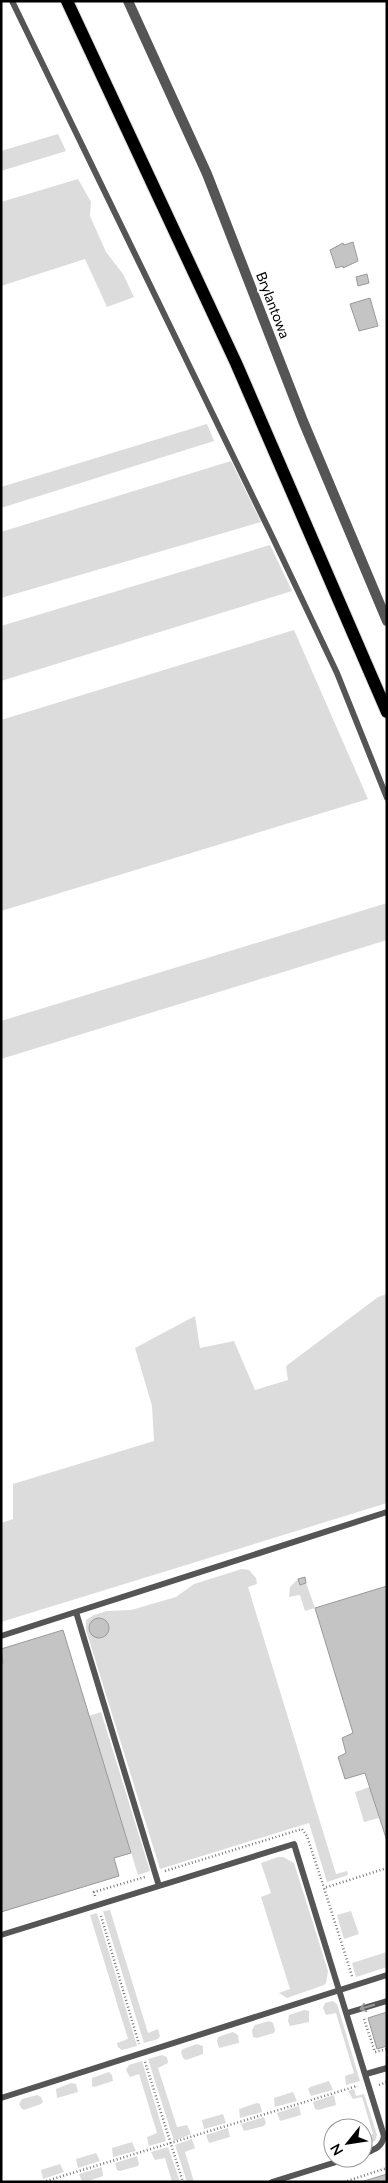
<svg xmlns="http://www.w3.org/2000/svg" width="388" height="2183" font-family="Lato,sans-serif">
<rect width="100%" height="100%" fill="#fff"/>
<path fill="#dcdcdc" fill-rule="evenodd" d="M58,134L66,151L1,171V151Z
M78,179L91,202L90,216L106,252L123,274L134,297L107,307L85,259L1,286V202Z
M207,424L214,441L1,508V487Z
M231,461L261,522L1,598V532Z
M270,545L292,591L1,681V626Z
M294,630L368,799L1,911V720Z
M387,903V940L1,1059V1021Z
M387,1294V1503L1,1622V1523L13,1519V1484L154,1441L152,1406L135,1348L195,1316L200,1348L234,1341L255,1390L288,1380L286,1366L378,1297Z
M242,1569L249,1570L256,1578L257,1584L248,1587L336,1874L347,1871L348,1875L327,1882L309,1823L160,1869L86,1630V1620L94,1615L107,1611L131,1610L176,1597L194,1584ZM95,1619H102L107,1623L108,1630L104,1636L97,1637L91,1634L89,1627Z
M298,1579L300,1585L306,1583L315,1608L305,1611L300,1595L289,1597L290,1587Z
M101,1712L150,1871L138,1875L89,1716Z
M370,1787L379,1818L364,1822L355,1792Z
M278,1857H283L294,1863L328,1971L326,1983L324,1985L287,1998L279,1993L290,1989L261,1897L271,1893L261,1863Z
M110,1910L148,2033L158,2029L160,2036L158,2039L144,2043L103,1911Z
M351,1911L359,1934L344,1939L337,1915Z
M97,1913L137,2046L122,2050L118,2047L117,2043L128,2039L90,1915Z
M387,1952V1967L356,1977L352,1963Z
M333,2001L337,2004L360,2081L346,2085L345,2076L354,2073L336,2013L326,2015L323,2008L325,2003Z
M304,2010L309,2011V2022L290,2026L288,2021L289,2015Z
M269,2021L273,2023L275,2030L274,2033L257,2038L253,2037L252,2030L255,2025Z
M233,2032L238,2035L239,2043L219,2048L217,2041L218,2037Z
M197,2044L203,2046V2054L186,2060L183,2058L181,2052L183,2049Z
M162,2055L167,2057L168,2063L158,2068L177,2127L187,2125L191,2134L174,2141L148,2059Z
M142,2061L166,2141L149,2146L147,2137L157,2133L139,2074L130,2077L126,2070L129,2065Z
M109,2072L112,2075L113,2081L94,2087L92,2086V2078Z
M329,2081L333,2090L311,2096L308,2089L310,2087Z
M71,2083L76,2084L78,2092L57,2098L56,2089Z
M354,2089L356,2096L364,2094L377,2135L375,2141L368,2144L363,2139L373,2134L362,2097L353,2099L348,2091Z
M293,2092L297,2101L275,2107L274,2098Z
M37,2095L41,2097L43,2102L41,2104L24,2110L21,2108L19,2104L22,2099Z
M334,2095L336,2105L318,2110L315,2109L313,2102Z
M257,2103L260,2104L262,2112L240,2118L239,2109Z
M299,2106L301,2115L280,2121L277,2113Z
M223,2114L226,2123L204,2129L202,2120Z
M264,2117L266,2123L264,2126L244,2131L241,2124Z
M228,2128L230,2137L209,2143L206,2135Z
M192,2139L195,2148L185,2152L194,2182H187L175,2145Z
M132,2142L136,2151L113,2157L112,2148Z
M168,2147L180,2182H172L165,2158L155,2160L151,2152Z
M96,2153L100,2161L78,2168L76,2159Z
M137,2156L139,2164L138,2166L120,2171L117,2170L115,2163Z
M60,2164L64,2172L43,2179L41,2170Z
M102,2167L103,2176L86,2182L82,2181L79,2174Z"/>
<path fill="#c4c4c4" stroke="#999" d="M353,242L358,261L343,268V266L336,268L330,250L343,243L344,245Z
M367,274L369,283L358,286L356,277Z
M370,298L378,326L359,331L350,304Z
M305,1577L306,1583L300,1585L298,1579Z
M387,1586V1841L365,1773L345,1779L338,1757L346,1753L342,1738L353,1733L315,1608Z
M89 1628a10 10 0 1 1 20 0a10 10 0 1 1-20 0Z
M63,1630L131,1853L114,1858L119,1876L1,1912V1664L3,1663L1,1649Z
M387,2012V2046L377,2049L368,2018Z
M387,2174V2182H361Z"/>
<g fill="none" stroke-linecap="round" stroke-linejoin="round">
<defs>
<path id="primary" d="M67,1L236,363L387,712"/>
</defs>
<use href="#primary" stroke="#dbdbdb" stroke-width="14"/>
<path stroke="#777" stroke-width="2.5" stroke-dasharray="1 2.5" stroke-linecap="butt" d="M165,1871L302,1829L307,1836L324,1888
M95,1896L94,1892L145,1877
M101,1916L139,2044
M352,1976L324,1888L387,1868
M364,2019L375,2052L387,2049
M145,2062L183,2182
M379,2085L387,2082
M43,2182L357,2086V2087
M344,2182L387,2168"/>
<path stroke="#555" stroke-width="6" d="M12,1L271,534L337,673L387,798
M76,1612L159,1886
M1,1636L387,1512
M1,1935L294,1844L384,2136C382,2148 373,2150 363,2154
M347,2013L387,2001
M366,2074L387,2068
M1,2098L387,1975
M272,2182L349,2158"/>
<path stroke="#555" stroke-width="10" d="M128,1L207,174L303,421L387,621"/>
<use href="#primary" stroke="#000" stroke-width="12"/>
</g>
<defs><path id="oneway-shaft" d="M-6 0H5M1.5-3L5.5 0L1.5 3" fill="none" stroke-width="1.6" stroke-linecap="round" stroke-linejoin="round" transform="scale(1.25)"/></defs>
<use stroke="#999" href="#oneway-shaft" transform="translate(367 2007) rotate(163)"/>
<g text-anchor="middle" stroke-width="4.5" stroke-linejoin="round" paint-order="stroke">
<g font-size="14" fill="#000" stroke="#fff">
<text transform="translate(273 305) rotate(69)" y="5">Brylantowa</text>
</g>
</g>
<rect width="388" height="2183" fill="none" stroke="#000000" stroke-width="5"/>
<g transform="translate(348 2143) rotate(240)"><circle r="24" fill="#ffffff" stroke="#999999"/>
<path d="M0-4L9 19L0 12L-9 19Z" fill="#000000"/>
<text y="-8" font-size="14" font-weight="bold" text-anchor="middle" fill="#000000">N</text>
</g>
</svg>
